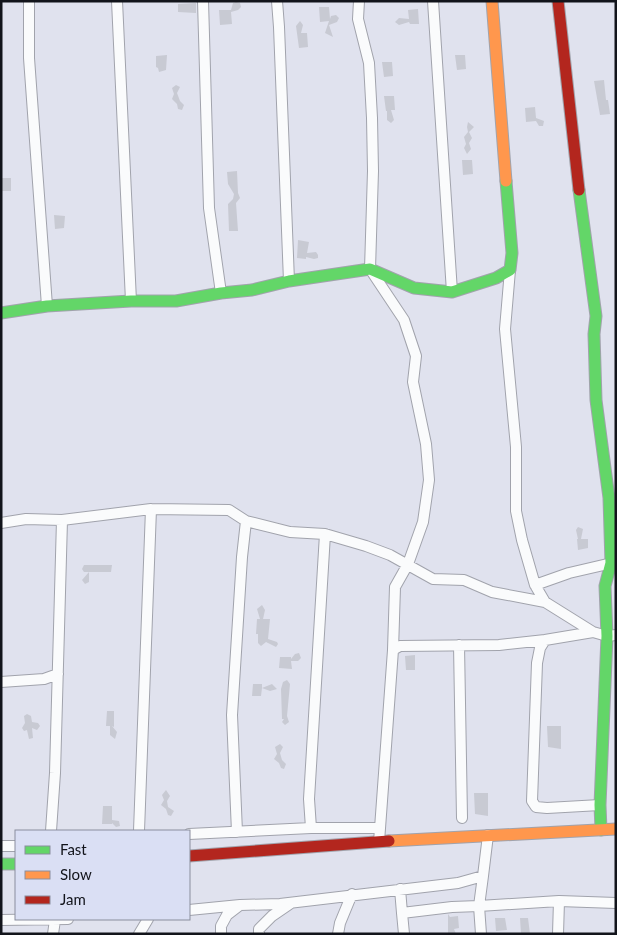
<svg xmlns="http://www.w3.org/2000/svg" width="617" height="935" font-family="Lato,sans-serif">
<rect width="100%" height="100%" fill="#e0e2ee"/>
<path fill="#c8cad3" d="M236,2L240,3L241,7L238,10L231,12L232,24L220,25L219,10H231L233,3Z
M196,3V13L178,12V4Z
M319,7H329L330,19L331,16L336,15L339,18L337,22L329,25L333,37L325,33L329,21L320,22Z
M418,9L419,24H410L409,22L399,25L395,22L399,18L409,19L408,10Z
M300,21L303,25L301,33H307L308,47L299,48L296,26Z
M167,55L166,70L159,72L158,68L156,67V56Z
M455,55H465L466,69L457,70Z
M382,62H392L393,76L384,77Z
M604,80L606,100H608L610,114L600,115L594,81Z
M176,85L180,87L177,93L180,101L184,105L182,110L178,109L177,104L172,99L174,94L172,88Z
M384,96H394L395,110H391L394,120L391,123L387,120V111H386Z
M535,107L536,118L544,121L543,126H539L536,121L526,122L525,108Z
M468,122L474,127L469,132L472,138L469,143L471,149L467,154L464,148L466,144L464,137L468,132L467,127Z
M462,160H472L473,174L463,175Z
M237,171L238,193L240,198L236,203L238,231H229L228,204L233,199L234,194L228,184L227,172Z
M1,178H11V191H1Z
M54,215L65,216L64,228L55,229Z
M298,240L309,242L307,253L316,252L318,255V258L314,259L306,257V259L297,258Z
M578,527L583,529L581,539H588V548L578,550L577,539H578L576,530Z
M84,565H112L111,572H89V582L85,584L82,580L89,572H84L82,569Z
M262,605L265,610L263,619H270L268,639L277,642L278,644L276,647L266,642L261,646L258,643V634H256L257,619H260L257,609Z
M299,653L301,658L298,661H291L292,669L279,668L280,657H291V659L295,654Z
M415,655V670H406L405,656Z
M287,680L290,684L287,716L289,722L285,725L282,722L284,719H282L281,689L283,682Z
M253,684H262V688L272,684L277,689L270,691L262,688L261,696H252Z
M107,711H114V727L112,726L117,732L115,739L110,735V726H106Z
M27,714L31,716L32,722L38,723L40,726L37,730L32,728L33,738L29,739L27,730L24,731L22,728L25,723L24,716Z
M547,726H561V749L548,747Z
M280,744L283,747L280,753L282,760L286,764L284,769L281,768L279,763L274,759L277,754L275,747Z
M166,790L170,796L167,801L168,807L174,811L171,816L168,815L166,809L161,805L164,800L162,795Z
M474,793H488V816L475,814Z
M103,806H112V820L119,821L120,826L116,827L112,823V824H102Z
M448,914L450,917L458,916L459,928L454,929L456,934H448Z
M495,918H505L507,930L496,931Z
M520,918H528L530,934H521Z"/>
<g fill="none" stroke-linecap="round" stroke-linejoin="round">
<defs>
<path id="street" d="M29,1V58L47,306
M117,1L131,301
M203,1L209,208L221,293
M277,1L279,27L289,281
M359,1L358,19L369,63L372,118L373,171L370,269L404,320L416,356L413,382L426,444L429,480L423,522L408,564L395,587L393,650
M433,1L452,292
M510,270L505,329L516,447V511L522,540L535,585L545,602
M1,523L26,519L62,520L151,509L229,510L246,521L290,532L325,534L366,546L390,555L433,579L464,580L492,592L545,602L593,632L607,636L616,635
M535,585L569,573L616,562
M593,632L545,640L540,648L537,663L532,801L536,807L547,808L600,805
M459,645L462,818
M1,682L44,679L58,674
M311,828L309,799L325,534
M51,831L55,773L62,520
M139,831L151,509
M237,832L232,715L242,557L246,521
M189,834L311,828H380
M379,842L393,650L400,646L499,645L545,640
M1,846H16
M400,889L402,913
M189,910L240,905
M1,920L68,919
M53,934L55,920
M139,934L148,919
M221,934V926L227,915L240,905L280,904L458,883L483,876L488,835
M259,934V929L272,916L291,903
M338,934L340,923L352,894
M404,934L402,913L452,907L479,906L483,876
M481,934L479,906L559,901L616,903
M558,934L559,901"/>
<path id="fast" d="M579,190L596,316L594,334L596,400L609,498L611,563L605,586L607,636L600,805L601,830
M1,313L47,306L131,301H176L221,293L252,290L289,281L370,269L414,288L452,292L496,278L510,270L512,253L506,181
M1,864H16"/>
<path id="slow" d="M492,1L506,181
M389,841L616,829"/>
<path id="jam" d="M558,1L579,190
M189,856L389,841"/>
</defs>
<use href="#street" stroke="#a1a3ac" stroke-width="12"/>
<use href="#fast" stroke="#a1a3ac" stroke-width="13"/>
<use href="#slow" stroke="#a1a3ac" stroke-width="13"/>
<use href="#jam" stroke="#a1a3ac" stroke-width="13"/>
<use href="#street" stroke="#fafbfc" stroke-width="10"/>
<use href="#fast" stroke="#63d668" stroke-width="11"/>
<use href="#slow" stroke="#ff974d" stroke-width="11"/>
<use href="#jam" stroke="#b3261e" stroke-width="11"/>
</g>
<rect width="617" height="935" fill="none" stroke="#12141b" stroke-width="5"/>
<rect x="15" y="830" width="175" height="90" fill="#dadff4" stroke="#8a8e9d"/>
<rect x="25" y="846" width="25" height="8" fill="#63d668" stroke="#8a8e9d"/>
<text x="60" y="855" font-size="15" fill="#12141b">Fast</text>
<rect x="25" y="871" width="25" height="8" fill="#ff974d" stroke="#8a8e9d"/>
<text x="60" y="880" font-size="15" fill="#12141b">Slow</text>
<rect x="25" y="896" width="25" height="8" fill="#b3261e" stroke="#8a8e9d"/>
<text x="60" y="905" font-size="15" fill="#12141b">Jam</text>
</svg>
